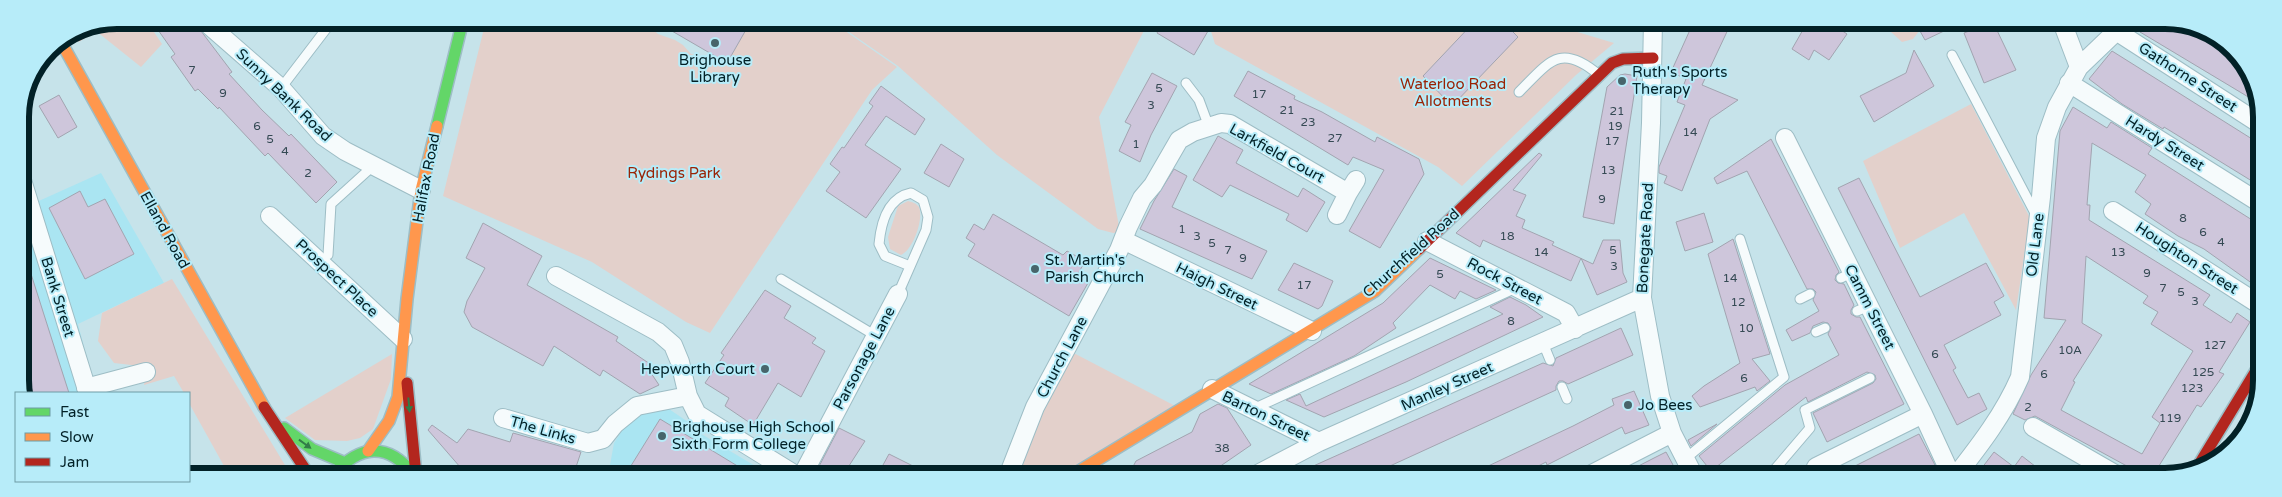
<svg xmlns="http://www.w3.org/2000/svg" width="2282" height="497" font-family="'Varela Round',sans-serif">
<rect width="100%" height="100%" fill="#c6e3ea"/>
<path fill="#aae5f2" d="M101,173L164,283L78,324L96,393H22L21,209Z
M666,407L694,426L693,429L772,476H608L614,443L630,418Z"/>
<path fill="#e3d0cb" d="M117,20H146L162,44L141,67L96,31L79,42L73,32L80,27Z
M486,20H642L658,34L675,40L683,45L691,54L727,63L750,23L747,21H831L897,67L872,90L710,333L686,322L592,262L443,196Z
M833,21H1149L1099,117L1120,232L1113,233L1098,229L997,155L898,66Z
M1203,21H1541L1614,43L1576,75L1462,186L1438,167L1215,44L1209,25Z
M1880,22H1921L1917,23L1920,30L1913,39L1902,42Z
M1971,104L2030,218L2016,310L1964,213L1900,248L1863,161Z
M908,201C912,202 916,203 919,207C924,219 913,250 901,255L890,249L888,237L898,206Z
M172,279L291,475H229L189,403V393H184L174,376L144,385L146,372L140,366L114,363L98,341L102,313Z
M1066,349L1181,409L1071,476H1008Z
M392,354L391,379L373,429L360,438L347,441L315,440L285,418Z"/>
<path fill="#cec6db" stroke="#a2a4b0" fill-rule="evenodd" d="M151,20H196L201,31L232,72L229,74L262,110L289,136L291,134L337,182L316,203L268,153L265,156L219,107L218,109L198,89L195,91L171,57L175,54Z
M653,20L704,21H751L727,63Z
M1163,21H1193L1208,31L1194,55L1157,33Z
M1475,21H1502L1518,37L1452,106L1423,76Z
M1694,21H1732L1702,85L1738,100L1710,119L1682,191L1664,183L1667,176L1659,173V167L1685,105L1677,102L1686,79L1671,72Z
M1808,21L1829,22L1847,34L1829,60L1814,50L1809,60L1792,49Z
M1915,22H1963L1925,40Z
M1993,22L2016,70L1984,83L1964,33Z
M2155,22H2184L2232,48L2260,98V104L2140,32Z
M1914,50L1934,86L1874,122L1860,96L1906,73Z
M2112,51L2260,144V186L2164,127L2163,129L2122,104L2089,79Z
M1248,71L1295,96L1294,99L1322,112L1375,142L1377,137L1419,159L1424,174L1380,248L1349,231L1384,170L1353,157L1348,165L1234,96Z
M1152,73L1177,86L1151,135L1140,162L1119,151L1131,125L1125,122Z
M1625,74L1637,76L1614,224L1583,217L1607,87L1620,75Z
M881,86L925,119L915,135L886,116L865,145L901,169L866,218L826,191L840,172L830,164L842,147L844,148L873,106L869,103Z
M59,95L77,127L58,138L39,106Z
M2073,107L2107,128L2111,122L2152,148L2148,154L2260,225V289L2204,249L2178,236L2145,214L2151,204L2135,192L2146,175L2092,143L2087,205H2090L2089,220L2210,295L2203,305L2231,323L2237,313L2250,322L2219,372L2224,374L2201,407L2197,405L2152,477H2147L2035,416L2025,420L2013,414L2031,375L2066,320L2044,318L2060,131ZM2086,256L2148,296L2143,303L2158,312L2151,324L2193,351L2152,417L2160,423L2142,454L2061,410L2075,382L2073,381L2102,335L2082,323Z
M1218,136L1243,150L1236,163L1298,197L1303,188L1325,202L1307,232L1286,220L1289,214L1230,185L1222,197L1193,180Z
M1771,139L1839,272L1836,275L1835,280L1838,283L1844,284L1854,305L1851,310V314L1856,317H1860L1904,404L1827,442L1813,413L1873,383L1876,379L1875,375L1867,372L1808,402L1806,397L1711,471L1699,456L1785,385L1839,355L1828,334L1831,328L1828,323L1823,322L1813,326L1810,333L1792,341L1786,330L1819,311L1813,300L1816,292L1813,289H1807L1747,171L1717,184L1714,178Z
M941,144L964,159L949,187L924,173Z
M1539,153L1542,155L1513,190L1526,195L1516,216L1525,220L1522,228L1554,242L1552,245L1593,264L1603,240H1620L1623,273L1627,282L1597,295L1581,258L1571,281L1483,240L1480,247L1456,233Z
M1174,169L1187,176L1172,207L1267,251L1252,279L1140,229L1154,201Z
M1859,178L1920,297L1986,263L2004,296L1994,302L2001,315L1944,345L1956,368L1953,370L1968,398L1979,393L1987,409L1957,425L1838,188Z
M80,191L88,207L105,199L134,254L85,279L49,208Z
M1704,213L1713,242L1685,251L1676,222Z
M993,214L1063,255L1067,251L1085,261L1077,276L1088,283L1069,316L968,256L975,244L966,238L974,224L984,230Z
M483,223L542,256L527,285L618,337L616,341L653,366L651,373L659,385L640,394L603,370L600,376L554,346L543,366L472,327L464,312L467,301L485,268L466,258Z
M1733,239L1770,354L1752,359L1770,381L1757,391L1755,387L1700,407L1692,396L1704,386L1740,363L1708,254Z
M25,255L60,365L69,393H22L21,256Z
M1430,258L1496,290L1476,299L1460,291L1455,299L1430,285L1393,323L1396,328L1354,356L1271,394L1249,384L1383,303Z
M1294,263L1333,281L1322,306L1318,309L1278,290Z
M765,290L791,306L784,318L816,338L812,343L825,351L801,397L778,383L753,425L725,406L729,398L705,383L724,355L721,353Z
M1510,297L1526,305L1543,317L1406,382L1324,417L1286,400L1300,394L1306,406L1503,314L1490,307Z
M1621,328L1633,355L1568,384L1563,381H1559L1556,386V390L1368,476H1291L1543,363L1553,366L1556,358Z
M1634,391L1649,425L1625,434L1622,427L1547,465L1546,462L1519,476H1467L1573,426L1614,405L1612,399Z
M1218,404L1227,408L1251,445L1206,476H1128L1136,461L1192,432L1200,414Z
M660,419L754,476H641L629,469Z
M1717,424L1691,446L1688,440Z
M432,425L457,443L468,429L510,442L513,433L581,452L573,476L467,475L428,430Z
M839,428L865,441L845,472L837,467L832,476H814Z
M1919,434L1936,467L1927,477H1833Z
M1666,452L1679,476H1619L1654,458Z
M1994,452L2014,467L2022,456L2049,477H1975Z
M889,454L933,476H877Z"/>
<g fill="none" stroke-linecap="round" stroke-linejoin="round">
<defs>
<path id="lane" d="M1952,55L2036,215
M1186,83L1199,100L1209,127
M281,88L333,20
M1519,92C1549,62 1560,42 1599,75
M328,255L331,204L373,166
M1841,278L1853,272
M781,279L876,336
M898,294L926,230L928,217L923,200L911,193C887,198 881,223 879,244L885,256L910,266
M1800,299L1810,294
M1857,311L1869,306
M1816,332L1825,328
M1543,343L1550,360
M1562,387L1567,399
M1253,409L1516,288
M1685,459L1784,377L1740,239
M1769,476L1810,428L1805,410L1870,378"/>
<path id="street" d="M207,20L210,26L281,88L323,136L345,151L421,190
M1653,21L1651,123L1642,298L1660,396L1672,433L1694,476
M2062,22L2079,67
M2116,31L2260,124
M2069,83L2260,203
M1785,138L1923,414L1952,477
M21,177L88,393
M1348,193L1356,180
M2113,211L2260,305
M270,216L403,339
M1123,240L1312,331
M1427,241L1566,313L1575,329
M556,276L658,332L673,345L680,362L688,396L697,414L797,476
M86,388L146,372
M1212,389L1319,442
M503,418L588,443L603,439L615,424L637,406L688,396
M2033,427L2120,477
M1816,467L1923,414
M802,476L898,294
M1008,476L1035,407L1119,250L1128,227L1142,198L1153,185L1179,140L1193,132L1221,123L1230,124L1348,193L1337,215
M1254,476L1319,442L1642,298
M1588,476L1672,433
M1955,477C1980,445 2004,414 2020,377L2041,197L2046,138L2057,107L2079,67L2126,22"/>
<path id="fast" d="M437,126L463,20
M284,428L312,449L343,462
M333,475C360,444 388,442 414,475"/>
<path id="slow" d="M60,40L264,407
M368,451L389,421L398,397L407,299L421,190L437,126
M1071,476L1375,291L1419,249"/>
<path id="jam" d="M1419,249L1612,63L1623,59L1653,58
M407,383L416,475
M264,407L309,475
M2198,466L2260,364"/>
</defs>
<use href="#lane" stroke="#9dbdc5" stroke-width="11"/>
<use href="#street" stroke="#9dbdc5" stroke-width="20"/>
<use href="#fast" stroke="#9dbdc5" stroke-width="14"/>
<use href="#slow" stroke="#9dbdc5" stroke-width="14"/>
<use href="#jam" stroke="#9dbdc5" stroke-width="14"/>
<use href="#lane" stroke="#f6fbfc" stroke-width="9"/>
<use href="#street" stroke="#f6fbfc" stroke-width="18"/>
<use href="#fast" stroke="#63d668" stroke-width="11"/>
<use href="#slow" stroke="#ff974d" stroke-width="11"/>
<use href="#jam" stroke="#b3261e" stroke-width="11"/>
</g>
<defs><path id="oneway-solid" d="M-6-.8H1V-3.2L6.5 0L1 3.2V.8H-6Z" transform="scale(1.25)"/></defs>
<g fill="#327c48">
<use href="#oneway-solid" transform="translate(409 405) rotate(85)"/>
<use href="#oneway-solid" transform="translate(305 444) rotate(36)"/>
</g>
<g fill="#47656b" stroke="#b7ecf9" stroke-width="2">
<circle cx="715" cy="43" r="5"/>
<circle cx="1622" cy="81" r="5"/>
<circle cx="1035" cy="269" r="5"/>
<circle cx="765" cy="369" r="5"/>
<circle cx="1628" cy="405" r="5"/>
<circle cx="662" cy="436" r="5"/>
</g>
<g text-anchor="middle" stroke-width="4" stroke-linejoin="round" paint-order="stroke">
<g font-size="12" fill="#354a54">
<text x="192" y="74">7</text>
<text x="1159" y="92">5</text>
<text x="223" y="97">9</text>
<text x="1259" y="98">17</text>
<text x="1151" y="109">3</text>
<text x="1287" y="114">21</text>
<text x="1617" y="115">21</text>
<text x="1308" y="126">23</text>
<text x="257" y="130">6</text>
<text x="1615" y="130">19</text>
<text x="1690" y="136">14</text>
<text x="1335" y="142">27</text>
<text x="270" y="143">5</text>
<text x="1612" y="145">17</text>
<text x="1136" y="148">1</text>
<text x="285" y="155">4</text>
<text x="1608" y="174">13</text>
<text x="308" y="177">2</text>
<text x="1602" y="203">9</text>
<text x="2183" y="222">8</text>
<text x="1182" y="233">1</text>
<text x="2203" y="236">6</text>
<text x="1197" y="240">3</text>
<text x="1507" y="240">18</text>
<text x="2221" y="246">4</text>
<text x="1212" y="247">5</text>
<text x="1228" y="254">7</text>
<text x="1613" y="254">5</text>
<text x="1541" y="256">14</text>
<text x="2118" y="256">13</text>
<text x="1243" y="262">9</text>
<text x="1614" y="270">3</text>
<text x="2147" y="277">9</text>
<text x="1440" y="278">5</text>
<text x="1730" y="282">14</text>
<text x="1304" y="289">17</text>
<text x="2163" y="292">7</text>
<text x="2181" y="296">5</text>
<text x="2195" y="305">3</text>
<text x="1738" y="306">12</text>
<text x="1511" y="325">8</text>
<text x="1746" y="332">10</text>
<text x="2215" y="349">127</text>
<text x="2070" y="354">10A</text>
<text x="1935" y="358">6</text>
<text x="2203" y="376">125</text>
<text x="2044" y="378">6</text>
<text x="1744" y="382">6</text>
<text x="2192" y="392">123</text>
<text x="2028" y="411">2</text>
<text x="2170" y="422">119</text>
<text x="1222" y="452">38</text>
</g>
<g font-size="15" fill="#022127" stroke="#b7ecf9" text-anchor="start">
<text x="715" y="65" text-anchor="middle">Brighouse<tspan x="715" dy="17">Library</tspan></text>
<text x="1632" y="77">Ruth's Sports<tspan x="1632" dy="17">Therapy</tspan></text>
<text x="1045" y="265">St. Martin's<tspan x="1045" dy="17">Parish Church</tspan></text>
<text x="755" y="374" text-anchor="end">Hepworth Court</text>
<text x="1638" y="410">Jo Bees</text>
<text x="672" y="432">Brighouse High School<tspan x="672" dy="17">Sixth Form College</tspan></text>
</g>
<g font-size="15" fill="#022127" stroke="#b7ecf9">
<text transform="translate(2188 77) rotate(33)" y="5">Gathorne Street</text>
<text transform="translate(284 95) rotate(44)" y="5">Sunny Bank Road</text>
<text transform="translate(2165 143) rotate(32)" y="5">Hardy Street</text>
<text transform="translate(1277 153) rotate(29)" y="5">Larkfield Court</text>
<text transform="translate(426 178) rotate(-79)" y="5">Halifax Road</text>
<text transform="translate(165 230) rotate(61)" y="5">Elland Road</text>
<text transform="translate(1645 238) rotate(-87)" y="5">Bonegate Road</text>
<text transform="translate(2035 245) rotate(-83)" y="5">Old Lane</text>
<text transform="translate(1411 253) rotate(-42)" y="5">Churchfield Road</text>
<text transform="translate(2187 258) rotate(33)" y="5">Houghton Street</text>
<text transform="translate(337 278) rotate(43)" y="5">Prospect Place</text>
<text transform="translate(1505 281) rotate(28)" y="5">Rock Street</text>
<text transform="translate(1217 286) rotate(26)" y="5">Haigh Street</text>
<text transform="translate(58 297) rotate(73)" y="5">Bank Street</text>
<text transform="translate(1870 307) rotate(63)" y="5">Camm Street</text>
<text transform="translate(1062 357) rotate(-62)" y="5">Church Lane</text>
<text transform="translate(864 358) rotate(-62)" y="5">Parsonage Lane</text>
<text transform="translate(1447 386) rotate(-24)" y="5">Manley Street</text>
<text transform="translate(1266 416) rotate(26)" y="5">Barton Street</text>
<text transform="translate(543 430) rotate(16)" y="5">The Links</text>
</g>
<g font-size="15" fill="#9a2305" stroke="#b7ecf9">
<text x="1453" y="89">Waterloo Road<tspan x="1453" dy="17">Allotments</tspan></text>
<text x="674" y="178">Rydings Park</text>
</g>
</g>
<path d="M0 0H2282V497H0ZM117 29H2165A88 88 0 0 1 2253 117V380A88 88 0 0 1 2165 468H117A88 88 0 0 1 29 380V117A88 88 0 0 1 117 29Z" fill="#b7ecf9" fill-rule="evenodd"/>
<path fill="none" stroke="#022127" stroke-width="6" d="M117 29H2165A88 88 0 0 1 2253 117V380A88 88 0 0 1 2165 468H117A88 88 0 0 1 29 380V117A88 88 0 0 1 117 29Z"/>
<rect x="15" y="392" width="175" height="90" fill="#b7ecf9" stroke="#6f9ba5"/>
<rect x="25" y="408" width="25" height="8" fill="#63d668" stroke="#6f9ba5"/>
<text x="60" y="417" font-size="15" fill="#022127">Fast</text>
<rect x="25" y="433" width="25" height="8" fill="#ff974d" stroke="#6f9ba5"/>
<text x="60" y="442" font-size="15" fill="#022127">Slow</text>
<rect x="25" y="458" width="25" height="8" fill="#b3261e" stroke="#6f9ba5"/>
<text x="60" y="467" font-size="15" fill="#022127">Jam</text>
</svg>
